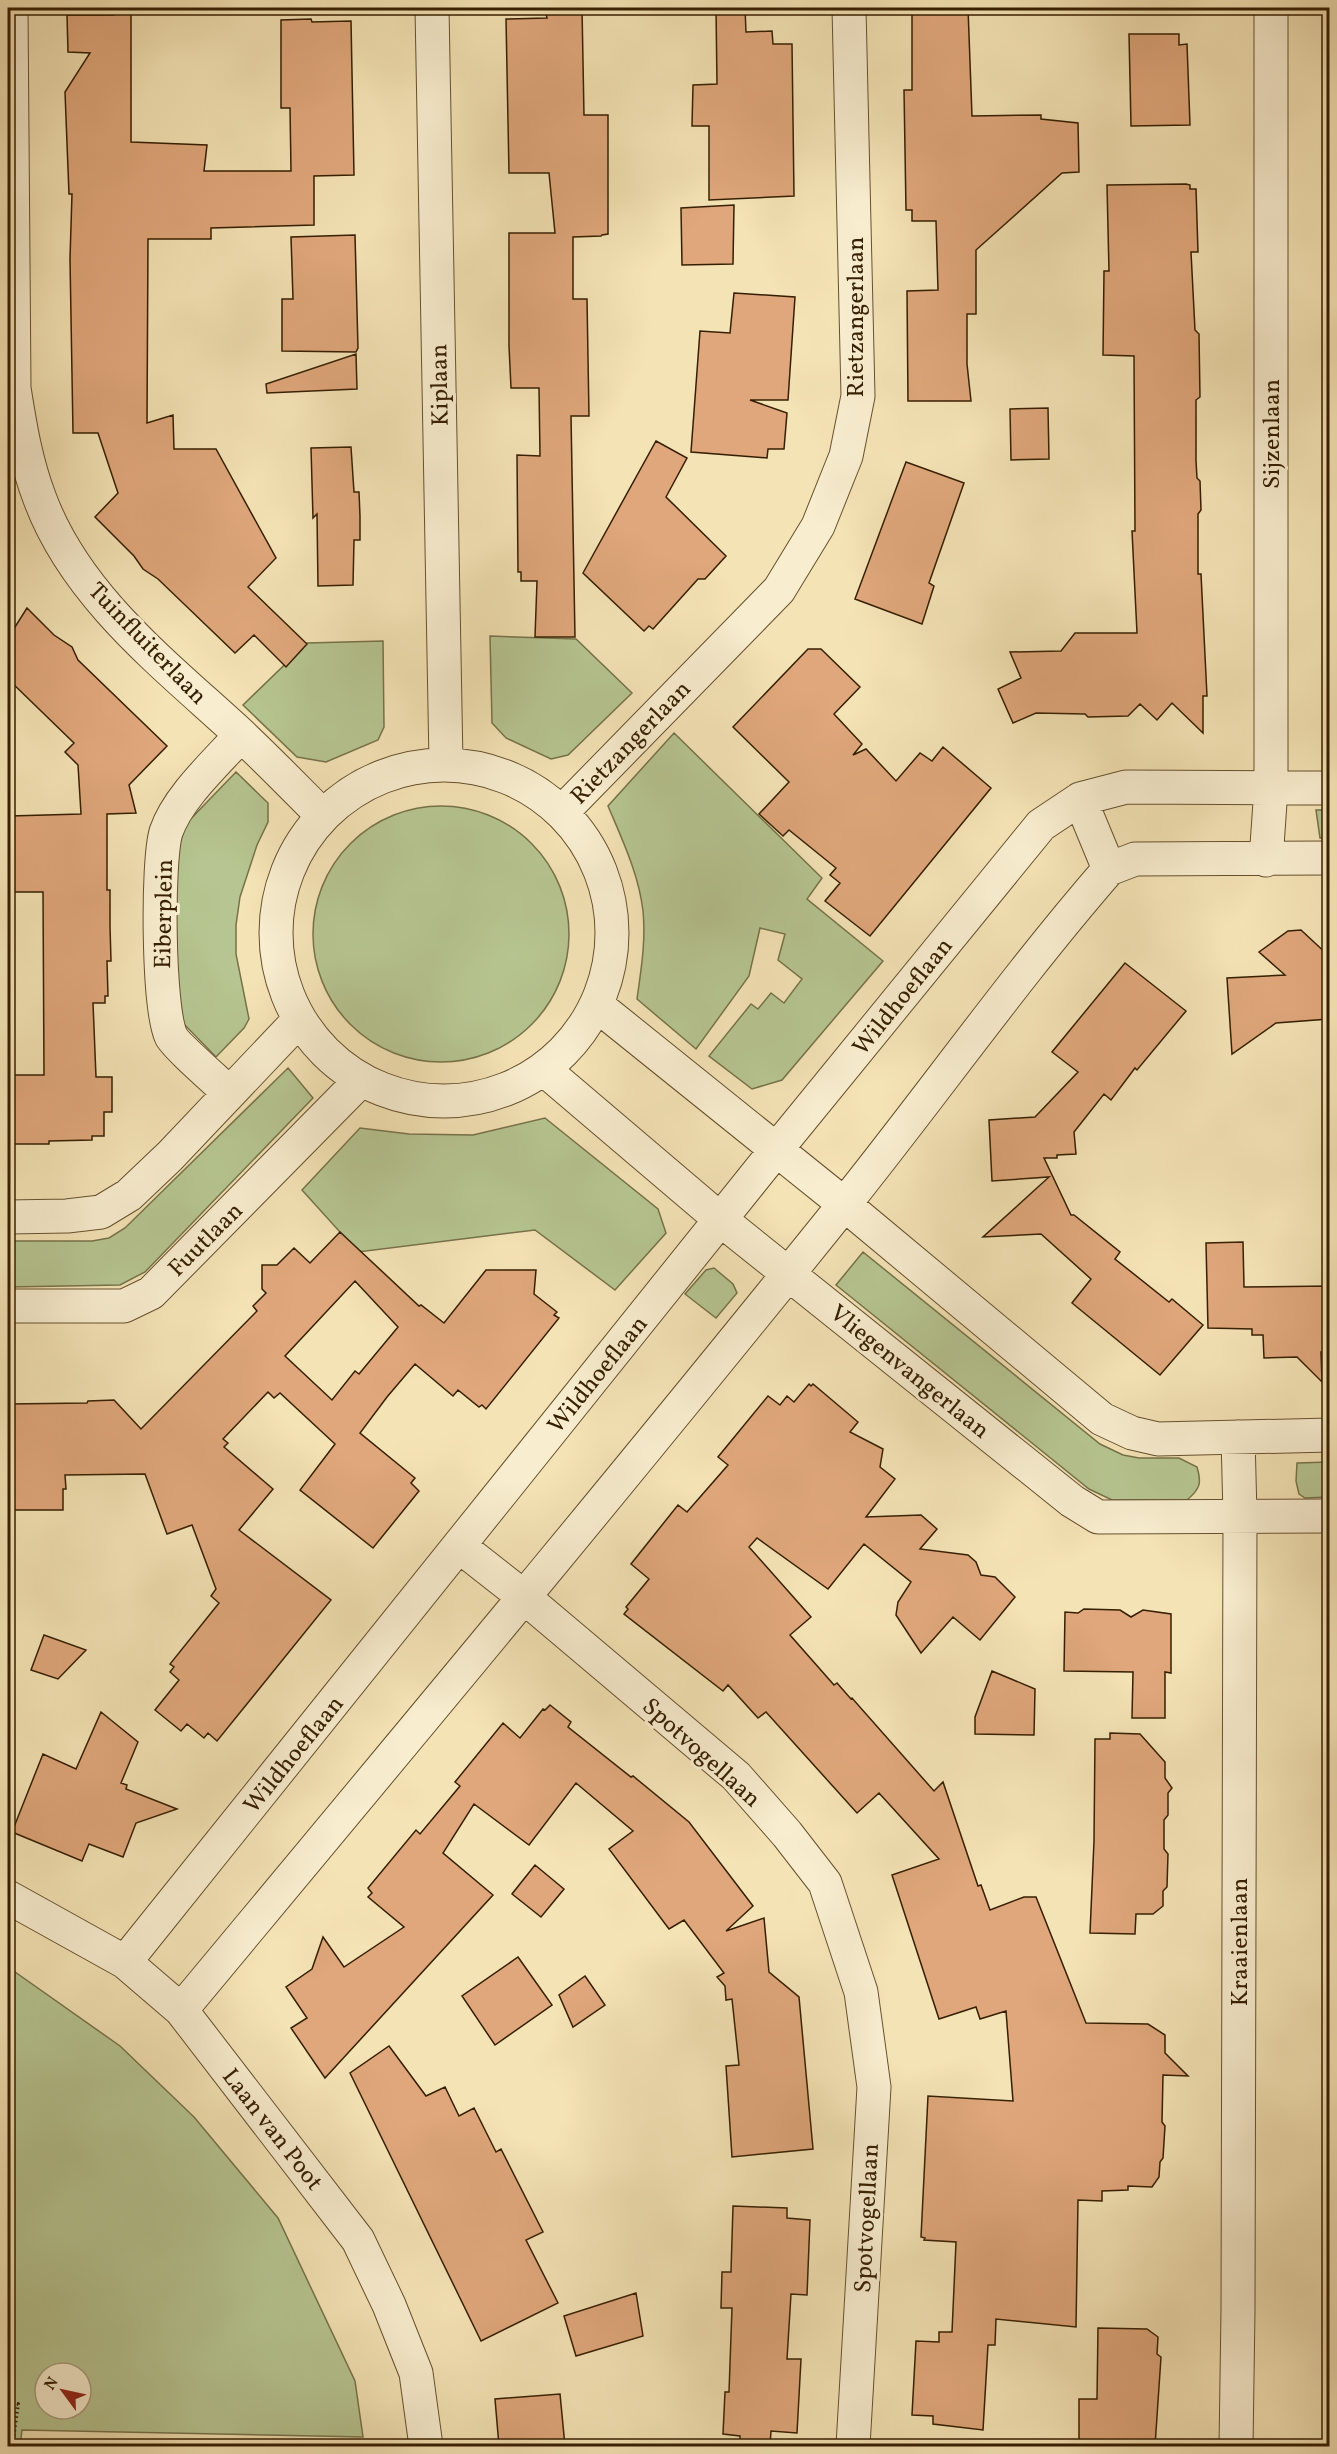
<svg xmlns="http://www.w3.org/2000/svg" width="1337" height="2454" font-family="Vollkorn,serif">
<rect width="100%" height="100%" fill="#f4e3b5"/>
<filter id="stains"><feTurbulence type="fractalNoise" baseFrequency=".00333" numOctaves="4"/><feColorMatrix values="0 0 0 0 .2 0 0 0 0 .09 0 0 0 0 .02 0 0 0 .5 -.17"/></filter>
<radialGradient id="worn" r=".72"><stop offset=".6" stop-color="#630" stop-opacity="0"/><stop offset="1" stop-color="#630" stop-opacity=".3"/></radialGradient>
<path fill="#b6c591" stroke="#767249" stroke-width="1.5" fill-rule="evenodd" d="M490,636L576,639L632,693L568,755L551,759L506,738L492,723Z
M383,641L384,727L378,740L326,762L297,757L243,705L307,643Z
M674,733L822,878L807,899L883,961L782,1080L752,1089L709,1056L751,1004L758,1009L771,993L784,1003L802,979L778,960L785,934L760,928L749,976L696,1049L637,999C641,970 646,941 643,911C639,875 622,839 608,806Z
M236,772L268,803V822L257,845L240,897L236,925V954L249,1019L244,1028L216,1057L180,1020L171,847L179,831Z
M313 934a128 128 0 1 1 256 0a128 128 0 1 1-256 0Z
M1316,810H1329V838H1320Z
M288,1068L313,1098L145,1272L120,1285L8,1287V1241H92L109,1238L125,1228Z
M545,1118L658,1209L666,1233L615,1290L535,1230L358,1252L302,1190L360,1128L409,1134L473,1135Z
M863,1252L1100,1444L1123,1455L1139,1458H1179L1197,1467C1202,1483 1200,1489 1187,1500H1112L1089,1489L836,1285Z
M714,1268L733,1284L737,1293L716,1318L685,1294L706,1270Z
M1329,1462V1497L1305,1498L1299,1494L1296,1481L1297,1463Z
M8,1967L120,2046L194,2117L278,2218L355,2381L363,2437L22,2430L20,2446H8ZM45,2373H81V2409H45Z"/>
<path fill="#dfa77b" stroke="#361f01" stroke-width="1.5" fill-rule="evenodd" d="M119,8H131V142L207,145L204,171H291L290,108H281V20L311,19L312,22L351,21L354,175L314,176V225L211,228V239H148L147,423L173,415L174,449H216L276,558L248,587L307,644L286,667L254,635L235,653L158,579L143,569L134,556L95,517L118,493L98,433H73L70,259L72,194H69L65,92L90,53L68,52L67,15H114Z
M552,8H582L584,115H608V234L602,235L601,236L573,237V299H587L589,416H571L575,637H535L537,581H521V572H518L517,455L540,456L539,388H511L509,346V233H555L549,173H509L506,19L547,18L546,14H552Z
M716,8H745L746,32L772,31L773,44H792L794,196L709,200V126H692L693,85L717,84Z
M912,8H968L972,116L1041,115V119L1078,123L1079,172L1062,173L976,250V314H967V364L971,401H908L907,291L938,290L936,221H912V210H906L904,90H912Z
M1129,34H1179V45L1187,44L1190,125L1131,126Z
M1186,184L1190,185V189H1196L1198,252H1191L1195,330L1199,334L1200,397L1196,400V461L1197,478L1200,481L1201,510L1198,514V574H1201L1207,696H1203V733L1172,703L1157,720L1140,704L1128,716L1088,717L1085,714L1036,713L1013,723L998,689L1021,678L1010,652L1061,651L1075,633H1137L1132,531H1135L1134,356L1103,355L1104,271H1109L1107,185Z
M734,205L733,264L682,265L681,208Z
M355,235L358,348L356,352L282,351V299H293L291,237Z
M734,293L795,297L788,400H750L787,413L784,449H768L767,458L691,452L700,331L730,333Z
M356,354L357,389L267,393L266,384Z
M1048,408L1049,459L1011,460L1010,409Z
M656,441L687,458L666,497L726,556L705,579H698L653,629L649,626L644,631L583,573Z
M351,447L354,492H359L360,516V540H354L353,585L318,586L317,514L313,518L311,448Z
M906,462L964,483L929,583L934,586L922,624L855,599Z
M27,608L54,635L72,647L78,660L167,746L129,785L136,813L107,814V890H110V926L111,961H107L108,996H105V1003H93L96,1077H112V1112H104V1136H92V1140L49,1141V1144H8V1075H44L43,892H12L10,816L81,814L78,765L65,752L74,743L8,679V638Z
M808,649H821L860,687L834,714L862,744L853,755L866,749L896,781L920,753L932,761L943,747L991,788L870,936L825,901L840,883L830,875L836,868L789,830L783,836L759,814L789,782L733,727Z
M1301,930L1329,956V1019L1276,1023L1232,1054L1227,978L1285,975L1259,952L1288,931Z
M1125,963L1186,1011L1137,1070L1135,1068L1111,1100L1104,1094L1074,1132L1076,1154L1057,1155V1158H1044L1071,1215H1074L1120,1252L1115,1259L1169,1302L1172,1299L1203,1325L1160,1375L1072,1303L1091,1279L1041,1234L983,1237L1049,1177L992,1181L989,1120L1035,1117L1078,1072L1052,1052Z
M340,1232L419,1306L421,1305L444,1323L486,1270H536L534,1294L557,1312L554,1315L559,1318L486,1409L482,1405L479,1407L458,1390L453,1396L415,1364L387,1397L360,1433L415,1478L411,1483L419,1491L373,1548L300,1490L335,1444L280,1393L274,1398L268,1392L223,1439L228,1443L224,1447L273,1489L239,1530L331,1600L217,1741L208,1733L204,1738L187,1724L181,1731L155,1710L179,1680L170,1672L174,1667L170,1664L219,1603L211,1596L216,1589L192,1525L167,1534L145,1474L65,1475L66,1489H63V1510H8V1404L87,1403L88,1401L114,1400L141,1429L257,1311L253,1306L266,1293L262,1289V1265H277L294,1248L310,1263ZM355,1281L398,1327L359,1374L355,1371L332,1400L285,1356Z
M1243,1242L1244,1287L1329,1286V1352H1321L1322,1382L1297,1357L1264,1358L1263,1335H1252V1329L1208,1328L1206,1243Z
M809,1384L811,1386L813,1384L858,1422L850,1432L883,1449L880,1467L895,1479L866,1517L921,1515L937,1529L920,1549L968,1555L976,1562L981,1575L995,1577L1015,1597L980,1640L953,1617L921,1653L896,1615L898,1602L911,1582L864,1544L828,1589L757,1538L749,1547L811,1617L790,1635L834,1685L837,1683L851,1699L852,1698L934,1791L943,1782L978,1886L981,1885L990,1910L1024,1897H1036L1086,2023L1148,2024L1165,2035V2053L1188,2076L1163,2075L1162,2122L1165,2126L1163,2158L1160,2162L1159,2177L1152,2187L1128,2186V2190L1102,2191V2201L1078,2200L1076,2327L996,2319L995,2345H988L983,2430L933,2424V2416L912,2415L916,2341L939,2342V2332H952L956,2242L924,2240L925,2238L921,2237L928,2096L1013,2101L1006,2011L980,2019L976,2007L939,2019L892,1875L939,1859L879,1793L857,1813L766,1712L758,1718L728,1685L723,1691L624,1614L628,1609L626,1607L649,1579L631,1564L678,1505L687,1512L728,1465L718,1457L768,1396L780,1405L787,1396L794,1402Z
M1084,1609L1120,1610L1131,1617L1143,1610L1171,1614V1673L1165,1672V1718H1132L1133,1672L1064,1671L1065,1612L1078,1613Z
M44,1635L86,1650L58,1679L31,1670Z
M992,1671L1035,1689L1034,1735L975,1734V1717Z
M550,1705L571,1722L568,1727L631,1777L633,1776L689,1822L753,1906L726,1931L764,1918L769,1972L799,1997L813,2149L732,2157L726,2066L739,2065L732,1999L726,2000L725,1986L717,1977L724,1973L684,1920L669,1929L609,1849L633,1831L576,1783L529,1845L474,1804L443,1853L493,1895L325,2078L291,2028L307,2018L286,1987L312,1969L323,1937L344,1967L404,1927L368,1897L372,1893L368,1888L416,1830L420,1834L460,1786L455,1782L503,1723L520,1738L543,1709L545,1710Z
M101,1712L138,1742L121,1783L127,1785L126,1789L177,1809L136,1823L123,1857L89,1844L82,1861L12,1832L43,1754L76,1769Z
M1110,1733L1140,1734L1165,1762V1778L1172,1788L1168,1793V1815L1164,1820V1849L1168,1854L1167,1887L1163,1891V1906L1153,1914H1136L1135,1934L1090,1933L1094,1841L1095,1739H1110Z
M535,1865L564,1889L541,1917L512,1894Z
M518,1957L552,2005L495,2045L462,1996Z
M585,1976L605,2005L573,2027L559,1995Z
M389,2046L426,2096L445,2087L459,2116L474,2108L496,2152L501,2149L543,2232L526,2240L558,2303L481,2341L350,2073Z
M733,2206L787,2208V2218L810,2220L807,2295L791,2294L787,2359H801L797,2433L771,2431L770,2446H740V2436L723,2434L725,2392H729L732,2308H721L722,2272H731Z
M636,2293L643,2336L576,2356L564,2316Z
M1098,2328L1147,2329L1158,2337L1157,2354L1161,2357L1155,2446H1079V2399H1097Z
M560,2394L565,2446H499L495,2399Z"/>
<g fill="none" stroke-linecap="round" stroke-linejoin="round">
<defs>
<path id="minor" d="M11,8L14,388C20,426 26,463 40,499C76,596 164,664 238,732C267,759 294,787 322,815
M432,8L446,762
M276 933a168 168 0 1 1 336 0a168 168 0 1 1-336 0Z
M1080,799L1109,869
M565,809L779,590L818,526L846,456L858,396L849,8
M1266,860L1271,788V8
M599,1007L844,1204L1102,1419L1132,1433L1158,1439L1330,1435
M547,1072L721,1220L1072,1501L1098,1517L1330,1516
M229,1093C219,1083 175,1045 171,1036C158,1007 157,863 166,832C178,797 216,763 241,735
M8,1217L67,1216L101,1212L129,1195L170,1156L299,1020
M8,1306H124L151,1293L361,1080
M459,1546L524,1597L736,1776L787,1834L825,1883L861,1992L874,2087L853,2446
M8,1897L125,1962L181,2010L358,2240L389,2305L416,2373L426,2446
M125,1962L776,1150L1041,825L1080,799L1126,787L1330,788
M181,2010C403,1743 626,1476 843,1206C933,1094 1015,977 1109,869L1135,859L1330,858
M1236,2446L1238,2310L1240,1515L1238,1437"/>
</defs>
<use href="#minor" stroke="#66502e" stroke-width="35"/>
<path stroke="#361f01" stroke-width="4" stroke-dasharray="1.5 3" stroke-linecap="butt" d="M8,2403L18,2404L12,2446"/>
<use href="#minor" stroke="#f8edcf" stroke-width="33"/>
</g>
<g text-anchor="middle" stroke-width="6" stroke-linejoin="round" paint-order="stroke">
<g font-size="24" fill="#361f01" stroke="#f8edcf">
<text transform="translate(855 317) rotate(-90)" y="8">Rietzangerlaan</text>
<text transform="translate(439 385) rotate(-91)" y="8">Kiplaan</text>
<text transform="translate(1271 434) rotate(-90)" y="8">Sijzenlaan</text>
<text transform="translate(148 643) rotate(46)" y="8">Tuinfluiterlaan</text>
<text transform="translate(630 742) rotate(-46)" y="8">Rietzangerlaan</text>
<text transform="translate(163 914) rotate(-89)" y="8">Eiberplein</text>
<text transform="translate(902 996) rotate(-51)" y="8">Wildhoeflaan</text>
<text transform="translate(205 1239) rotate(-45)" y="8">Fuutlaan</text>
<text transform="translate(910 1371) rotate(39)" y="8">Vliegenvangerlaan</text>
<text transform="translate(597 1374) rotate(-51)" y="8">Wildhoeflaan</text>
<text transform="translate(702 1752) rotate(42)" y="8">Spotvogellaan</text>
<text transform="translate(293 1754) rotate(-51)" y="8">Wildhoeflaan</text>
<text transform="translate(1239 1942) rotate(-90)" y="8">Kraaienlaan</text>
<text transform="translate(273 2129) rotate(52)" y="8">Laan van Poot</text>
<text transform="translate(866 2218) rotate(-87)" y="8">Spotvogellaan</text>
</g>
</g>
<rect width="1337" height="2454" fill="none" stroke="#f4e3b5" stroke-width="30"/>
<rect x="9" y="9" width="1319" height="2436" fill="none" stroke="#361f01" stroke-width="3"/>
<rect x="15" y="15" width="1307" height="2424" fill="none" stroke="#361f01" stroke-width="1.5"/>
<g transform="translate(63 2391) rotate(303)"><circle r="28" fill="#f8edcf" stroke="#aa9b7d" stroke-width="1.5"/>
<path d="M0-4.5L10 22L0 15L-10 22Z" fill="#8f2418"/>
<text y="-9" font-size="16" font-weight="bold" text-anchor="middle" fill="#361f01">N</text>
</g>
<rect width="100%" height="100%" filter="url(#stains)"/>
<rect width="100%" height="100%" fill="url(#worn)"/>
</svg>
